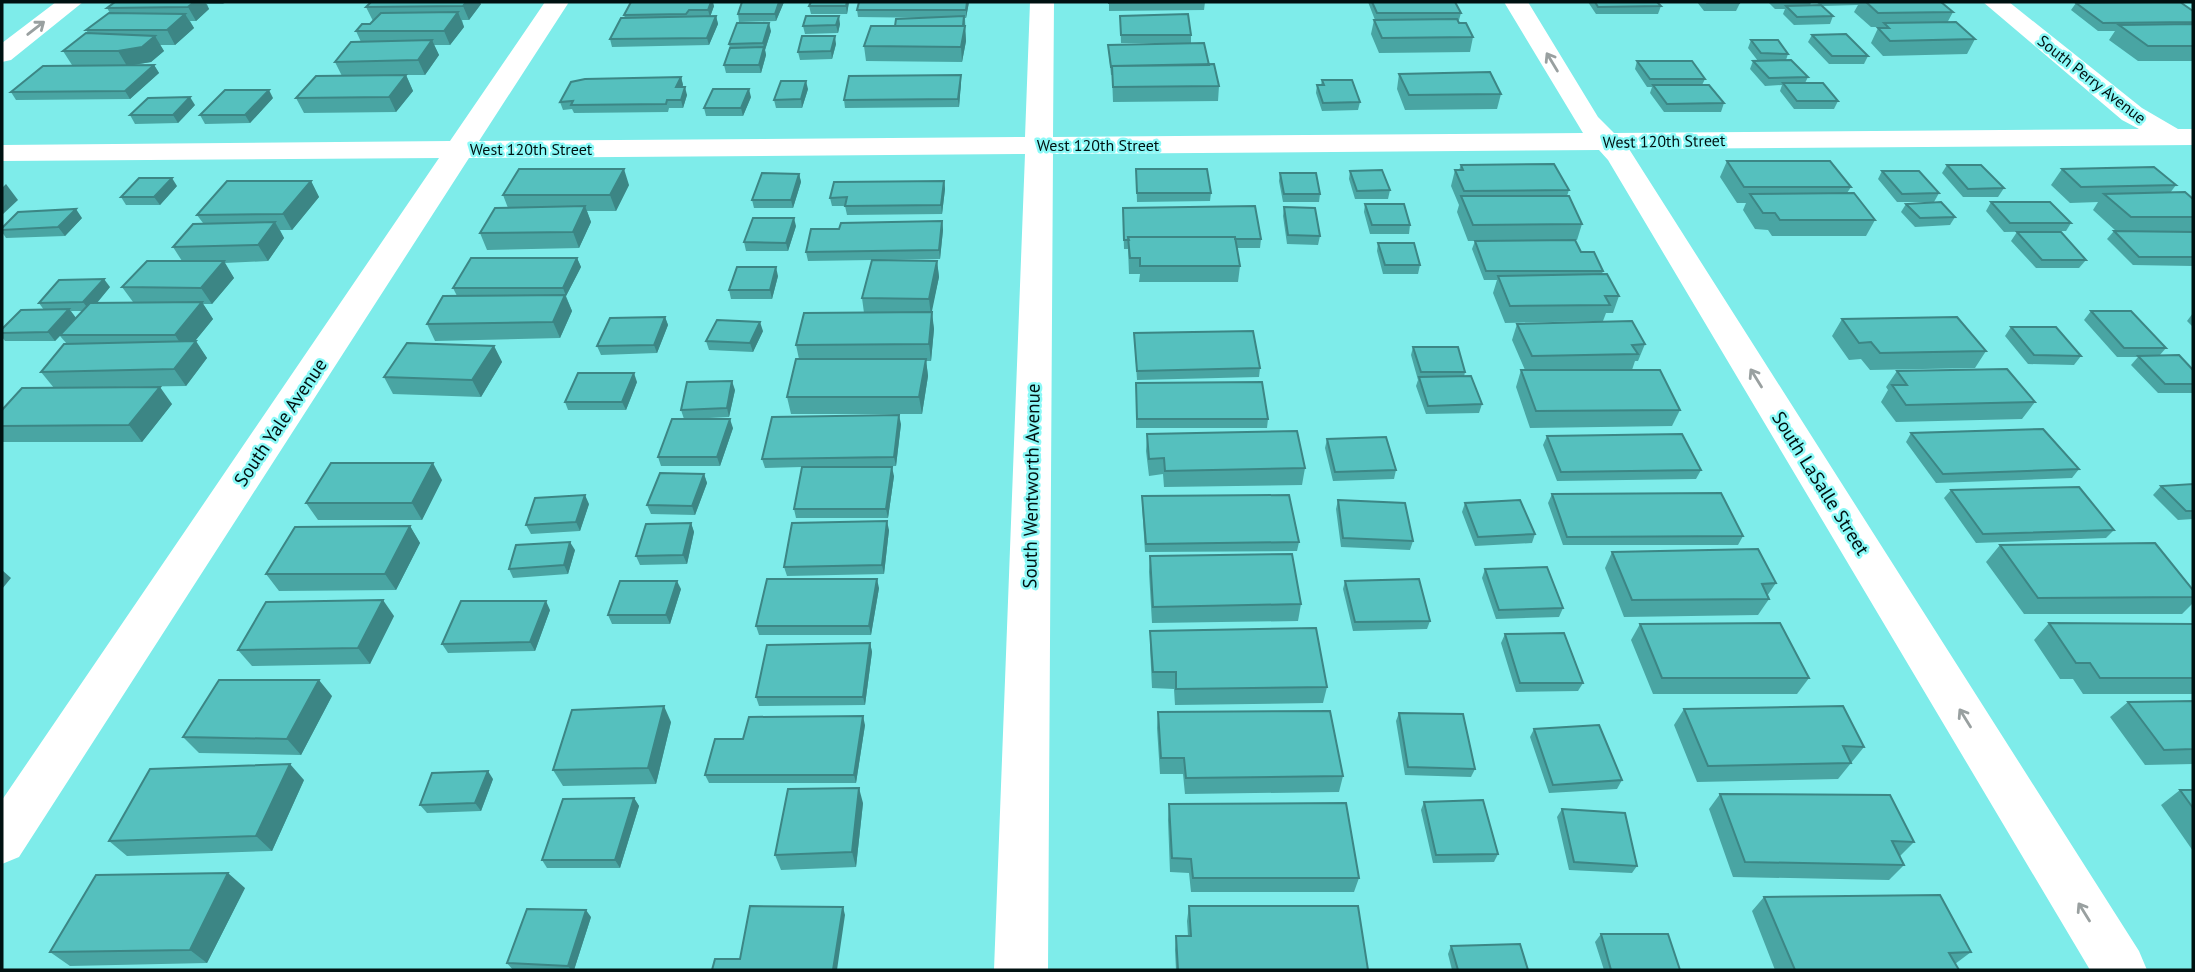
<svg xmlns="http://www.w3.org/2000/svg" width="2195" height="972" font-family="'PT Sans',sans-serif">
<rect width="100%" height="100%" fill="#7eecea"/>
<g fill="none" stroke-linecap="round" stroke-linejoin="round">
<path fill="#fff" fill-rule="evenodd" d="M56,2H83L11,60L2,62V43Z
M545,2H569L479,141L1025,137L1030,2H1054L1053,137L1583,133L1504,2H1528L1598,117L1614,133L2139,129L2122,120L1983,2H2009L2142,108L2178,129H2193V145L1629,149L2139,951L2147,970H2090L1608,160L1599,150L1053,154L1048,970H994L1025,154L469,158L19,857L2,864V800L439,158L2,161V145L450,141Z"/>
</g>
<path fill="#49a5a3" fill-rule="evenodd" d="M115,2H226L223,4H207L209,9L196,21H190L194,28L175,45H160L164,51L151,62L133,65H154L159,73L130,99L16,100L11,92L72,65L63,51L88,33L86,30L110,13L107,8Z
M742,2H784L776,21L739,22L738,14Z
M811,2H849L847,14H811L809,6Z
M969,2L966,18H965L966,41L962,62L866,61L864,46L895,26L937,18L858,17L857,10Z
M1109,2H1205L1204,10L1109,11Z
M1368,2H1455L1461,13L1459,20H1458L1459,23L1473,37L1470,52L1379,53L1371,34L1374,20H1375Z
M1588,2H1657L1661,6L1658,14H1596Z
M1697,2H1738L1740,3L1736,11H1704Z
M1768,2H1811L1810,6L1820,5L1816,2H1941L1953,12L1947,23L1975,39L1967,54L1883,56L1871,43L1878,28L1882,27H1871L1854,12L1858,5L1822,6L1833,16L1830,24L1794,25L1783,14L1785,9H1775Z
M2183,2L2182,3L2193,11V61H2138L2109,40L2115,31H2098L2071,10L2076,3Z
M481,4L469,20H462L464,27L450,45H434L439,55L425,75H393H406L413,91L396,112L304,113L296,98L342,76L335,62L361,42L356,31L370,24L373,21L366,7Z
M714,6L710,17L716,16L718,24L709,45L612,47L610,39L625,18L624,15Z
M1120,16L1191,35V43L1209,65L1219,86L1218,101L1113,102L1112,75H1111L1108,45L1182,43H1121Z
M840,24L838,33L805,34L803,26Z
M771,31L765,50L766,55L761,73H726L724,65L730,49L729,44Z
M1812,35L1868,56L1864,64H1829L1808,42Z
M1751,40L1788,54L1786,60L1808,77L1805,83L1838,101L1834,109H1794L1780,91L1782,85L1765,86L1750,69L1753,61H1758L1748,48Z
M836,44L832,59L800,60L798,52Z
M1637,61L1705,79L1702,85L1724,103L1721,112H1664L1650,93L1652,87H1647L1635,69Z
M1399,74L1501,94L1497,109L1405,110L1397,89Z
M681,77L683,85L682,87L687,95L683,108H669L668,112L574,113L572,109L563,110L560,102Z
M1322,80L1360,102L1358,110L1322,111L1316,93L1317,85H1321Z
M961,83L959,107L845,108L844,100Z
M808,89L802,108H776L774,100Z
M751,97L743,116H706L704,108Z
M273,98L250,123L205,124L200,115Z
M195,105L178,123L135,124L130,115Z
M1727,161L1851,187L1847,193L1875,220L1866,236H1772L1768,230L1755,229L1743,210L1746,203H1737L1720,177Z
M1461,165L1569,190L1567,196L1582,224L1577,240H1564L1581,252L1603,271L1602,274L1619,296L1613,313H1606L1603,321L1505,323L1493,293L1497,280H1484L1472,249L1475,241H1468L1457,212L1459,205L1451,186L1455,170H1459Z
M1947,165L2004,188L1998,197H1963L1942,173Z
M1136,169L1211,193L1210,201L1137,202Z
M2062,169L2176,185L2170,193L2193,199V266L2133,265L2107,239L2114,231H2116L2093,210L2098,202L2070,203L2051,185Z
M1350,171L1390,190L1388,199H1355L1349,179Z
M1882,171L1939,193L1934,202H1897L1878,179Z
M1280,173L1320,194L1319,202H1283L1279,181Z
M799,174L801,182L793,208H754L752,200Z
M311,181L319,197L292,230H280L284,238L268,261L224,263L234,278L212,304H203L213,319L195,341L207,358L186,386L114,387L172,404L142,442H2V410L54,388L41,372L67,344L60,336L55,341H5L2,337V329L44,310L39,303L110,287L97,303L133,302L122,287L182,261L173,247L203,223L197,215ZM71,311H83L76,318Z
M944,181L945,189L942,214L847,215L845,206H832L830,198Z
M629,185L616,211H587L591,222L579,248L487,250L480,233L508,208L503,195Z
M177,186L160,205H126L121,197Z
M1991,202L2071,223L2066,231L2004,232L1986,211Z
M1365,204L1410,225L1409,234H1370L1364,212Z
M1906,204L1955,217L1950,225L1915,227L1901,212Z
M1284,207L1320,236L1318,245L1287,244L1283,216Z
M1123,216L1261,239L1260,248H1237L1240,266L1238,282H1139L1140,274H1129L1128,249H1124Z
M82,218L65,236L6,238L2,232V230Z
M942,221L943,230L940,259L878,260L937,261L939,277L931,312L934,329L931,361H926L928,376L922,414H791L787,397L799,359L796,345L864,313L862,298L872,260L808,261L806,252L839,229Z
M796,226L788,251H746L744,242Z
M2017,232L2086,260L2079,268H2036L2011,241Z
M1378,243L1420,265L1418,274H1383L1377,251Z
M577,258L581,267L566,296L572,311L560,338L435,341L427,324L457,296L453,288Z
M778,276L772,299H731L729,290Z
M2091,311L2166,348L2159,356L2193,370V393H2158L2131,365L2138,357H2117L2084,320Z
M2193,313V327L2187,321Z
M665,317L668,325L657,353L601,355L597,346Z
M1842,319L1986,351L1975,368L1870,370L1861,359L1849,360L1832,336Z
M1517,324L1645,344L1638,361H1635L1632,370L1680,410L1672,426L1530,428L1516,387L1521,370H1525L1512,340Z
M2011,327L2081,356L2074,365L2028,364L2005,336Z
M763,331L753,352L709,350L706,341Z
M1134,333L1260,368L1259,377L1137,380Z
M494,346L502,362L481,397L393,394L384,377Z
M1413,347L1465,372L1464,377L1482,404L1479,413L1426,414L1416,386L1418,380L1411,355Z
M1897,371L2035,402L2022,419L1896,422L1881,402L1888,390L1886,387Z
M637,382L626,410H568L565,402Z
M1136,383L1268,419L1267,428H1136Z
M735,390L729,417L689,419L733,428L720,466H661L658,457L684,419L681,410Z
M901,424L896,466L809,467L894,476L888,518H796L794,509L802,467L765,468L762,459Z
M1911,433L2079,469L2072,478L1936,483L1906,442Z
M1147,434L1305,468L1302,485L1164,487L1163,474L1149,476L1146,451Z
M1547,436L1701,470L1696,479L1557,481L1543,445Z
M1327,439L1396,470L1394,479L1333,481L1325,448Z
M704,474L707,483L695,515L651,514L647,505Z
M442,480L422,520H318L306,503Z
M2193,484V519L2178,520L2153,495L2161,486Z
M1951,490L2114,530L2106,538L1976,543L1944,498Z
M1552,494L1743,536L1738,545H1563L1548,503Z
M1142,496L1299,542L1297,551L1145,552L1142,505Z
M1338,500L1413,541L1410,550L1341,547L1336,509Z
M1465,503L1535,534L1532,543L1475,546L1462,512Z
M589,504L580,531L531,534L526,525Z
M691,523L694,532L687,564L640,565L636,556Z
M410,526L420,543L396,590L279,591L266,574Z
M889,530L884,574L787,576L784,567Z
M2000,545L2193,590V603L2182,614H2024L1986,562Z
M575,550L568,574L513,578L509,569Z
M1612,552L1776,583L1767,596L1769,599L1758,615L1624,617L1605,568Z
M1150,556L1301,604L1298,621L1152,623L1149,572Z
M1485,569L1563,608L1559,617L1496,619L1482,578Z
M1345,581L1430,621L1427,629L1353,631L1343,589Z
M879,588L871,635H759L756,626Z
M681,589L670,624H612L608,615Z
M550,610L535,651L448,653L442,644Z
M394,616L370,664L252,666L238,650Z
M2049,623L2193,624V694H2083L2073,679H2060L2034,640Z
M1640,624L1809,678L1797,694H1653L1631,640Z
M1150,631L1327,687L1323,703L1175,705L1174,689L1152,688L1150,647Z
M1505,634L1583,683L1578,691L1516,692L1501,643Z
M870,643L872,652L865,705L759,706L756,697Z
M332,696L301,755L199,753L183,737Z
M2193,701V764L2145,765L2110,717L2128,702Z
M1684,709L1864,747L1838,779L1697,782L1674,725Z
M1158,712L1343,776L1339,792L1185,794L1183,774H1160L1157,728Z
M1399,713L1475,769L1471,777L1405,775L1396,721Z
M671,722L656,784L563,786L553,770Z
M865,725L856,783H709L705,775L743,739Z
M1534,729L1622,780L1617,789L1549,793L1530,737Z
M493,779L481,811L427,813L420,805Z
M304,780L272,851L127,856L109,841Z
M2180,790H2193V851L2161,805Z
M1720,794L1914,842L1900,856L1904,865L1889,880L1733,877L1709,809Z
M634,798L639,806L620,868H547L542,860Z
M1424,802L1498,854L1494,862L1433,863L1421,810Z
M863,803L856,867L781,870L775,855Z
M1169,804L1359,878L1354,892H1191L1189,873L1170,872L1168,820Z
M1562,809L1637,866L1632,873L1569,870L1557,817Z
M245,888L207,963L70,966L50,952Z
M1764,897L1971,952L1955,964L1959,970H1775L1752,911Z
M1189,906L1368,970H1176L1175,950L1176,936H1188L1187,921Z
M591,917L574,970H513L507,963Z
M1601,934L1680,970H1604L1595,942Z
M1451,946L1528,970H1452L1448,954Z"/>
<path fill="#3c8685" d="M190,2H205L209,9L196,21L188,7Z
M466,2H480L481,4L469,20L463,6Z
M711,2H713L714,6L710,17L708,10Z
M779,2H784L776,21L775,14Z
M847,2H849L847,14L846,6Z
M967,2H969L966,18V10Z
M458,12L464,27L450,45L444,31Z
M185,14L194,28L175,45L167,30Z
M716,16L718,24L709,45L707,38Z
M839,16L840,24L838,33L836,25Z
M964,16L966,41L962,62L961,47Z
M769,23L771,31L765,50L766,55L761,73L759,65L764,48L763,43Z
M155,36L164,51L151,62L127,66L118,51Z
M835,36L836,44L832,59L831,51Z
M432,40L439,55L425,75L418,60Z
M154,65L159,73L130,99L125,91Z
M406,75L413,91L396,112L389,97Z
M961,75V83L959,107L958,99Z
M681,77L683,85L678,95L676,87Z
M806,81L808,89L802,108L801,99Z
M685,87L687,95L683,108L681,100Z
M749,89L751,97L743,116L741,108Z
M269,90L273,98L250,123L245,115Z
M190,97L195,105L178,123L173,115Z
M624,169L629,185L616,211L610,195Z
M799,174L801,182L793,208L791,200Z
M172,178L177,186L160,205L154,197Z
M311,181L319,197L292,230L283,214Z
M944,181L945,189L942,214L941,205Z
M6,184L18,200L2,215V188Z
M585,206L591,222L579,248L573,232Z
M76,209L82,218L65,236L58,227Z
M794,218L796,226L788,251L786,243Z
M942,221L943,230L940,259L939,250Z
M275,222L284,238L268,261L258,245Z
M577,258L581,267L566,296L563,288Z
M224,261L234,278L212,304L201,288Z
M937,261L939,277L931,316L929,299Z
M776,267L778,276L772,299L770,290Z
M104,279L110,287L90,311L83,302Z
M565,295L572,311L560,338L553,322Z
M202,302L213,319L186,352L175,335Z
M69,309L76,318L55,341L48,332Z
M932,312L934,329L931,361L929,344Z
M665,317L668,325L657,353L654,345Z
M760,322L763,331L753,352L750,343Z
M196,341L207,358L186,386L174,369Z
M494,346L502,362L481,397L472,380Z
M926,359L928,376L922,414L919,397Z
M634,373L637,382L626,410L622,402Z
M732,381L735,390L729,417L727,408Z
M160,387L172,404L142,442L129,425Z
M899,415L901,424L896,466L894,457Z
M730,419L733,428L720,466L717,457Z
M433,463L442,480L422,520L412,503Z
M892,467L894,476L888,518L886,509Z
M704,474L707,483L695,515L692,506Z
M585,495L589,504L580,531L576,522Z
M887,521L889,530L884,574L882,565Z
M691,523L694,532L687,564L683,555Z
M410,526L420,543L396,590L385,574Z
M570,542L575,550L568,574L564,565Z
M2,570L11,578L2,589Z
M877,579L879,588L871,635L869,626Z
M677,581L681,589L670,624L666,615Z
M383,600L394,616L370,664L358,648Z
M546,601L550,610L535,651L530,642Z
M870,643L872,652L865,705L863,697Z
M319,680L332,696L301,755L287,739Z
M664,706L671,722L656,784L648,768Z
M863,716L865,725L856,783L854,775Z
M290,764L304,780L272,851L256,836Z
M488,771L493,779L481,811L475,803Z
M859,788L863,803L856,867L852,852Z
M634,798L639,806L620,868L615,860Z
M228,873L245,888L207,963L190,950Z
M843,907L845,915L837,970H833Z
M586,910L591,917L574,970H571L568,966Z"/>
<path fill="#55c0be" stroke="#3c8685" stroke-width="2" d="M115,2H194L188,7L107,8Z
M371,2H466L463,6L366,7Z
M631,2H711L708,10H689L686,14L624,15Z
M742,2H779L775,14H738Z
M811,2H847L846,6H809Z
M859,2H967L966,10H857Z
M1109,2H1205L1109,3Z
M1372,2H1455L1461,13H1377Z
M1595,2H1657L1661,6L1598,7Z
M1706,2H1738L1740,3H1707Z
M1866,2H1941L1953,12L1878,13Z
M2180,2L2193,11V22L2103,23L2076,3Z
M1821,5L1833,16L1797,17L1786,6Z
M458,12L444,31H356L362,24H370L381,13Z
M109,13L185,14L167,30H86Z
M1188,14L1191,35H1121L1120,16Z
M716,16L707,38L610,39L621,18Z
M806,16H839L836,25L803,26Z
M964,16L963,26H895L896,19Z
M1457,19L1459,23H1466L1473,37L1382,38L1374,20Z
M1956,22L1975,39L1890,41L1878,28H1889L1884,23Z
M737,23H769L763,43L729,44Z
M2193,24V46H2148L2119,25Z
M871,26H965L961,47L864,46Z
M86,33L155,36L142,47L118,51H63Z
M1846,34L1868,56H1832L1812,35Z
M802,36H835L831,51L798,52Z
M432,40L418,60L335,62L351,42Z
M1751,40H1778L1788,54L1761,53Z
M1204,43L1209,65L1112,66V67H1111L1108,45Z
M764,47L759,65H724L730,48Z
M1791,60L1808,77L1769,78L1753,61Z
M1637,61H1692L1705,79H1650Z
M1214,64L1219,86L1113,87L1112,66Z
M154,65L125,91L11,92L43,66Z
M1490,72L1501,94L1409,95L1399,74Z
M406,75L389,97L296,98L316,76Z
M961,75L958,99L844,100L849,76Z
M681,77L676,87H685L681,100H667L666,104L571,105L573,101L560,102L571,82L585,79Z
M1322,80H1352L1360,102L1323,103L1317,85H1324Z
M781,81H806L801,99L774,100Z
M1783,83H1823L1838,101H1797Z
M1653,85H1709L1724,103L1667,104Z
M713,89H749L741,108H704Z
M225,90H269L245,115H200Z
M190,97L173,115H130L148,98Z
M1727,161H1830L1851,187H1744Z
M1554,164L1569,190L1464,191L1455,170H1463L1461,165Z
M1947,165H1981L2004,188L1968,189Z
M2154,167L2176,185L2081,187L2062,169Z
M519,169H624L610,195H503Z
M1136,169H1207L1211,193H1137Z
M1382,170L1390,190L1357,191L1350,171Z
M1882,171H1919L1939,193L1902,194Z
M762,173L799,174L791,200H752Z
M1280,173H1316L1320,194H1284Z
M139,178H172L154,197H121Z
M227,181H311L283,214L197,215Z
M944,181L941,205L845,206L847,197L830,198L834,182Z
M2185,192L2193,199V217H2131L2104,194Z
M1854,193L1875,220H1780L1775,213H1763L1750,194Z
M1461,196H1569L1582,224L1473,225Z
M1941,202L1955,217L1920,218L1906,204Z
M1991,202H2050L2071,223H2010Z
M1365,204H1404L1410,225H1372Z
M585,206L573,232L480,233L495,208Z
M1255,206L1261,239H1235V237H1128L1129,240H1124L1123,208Z
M1284,207L1315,208L1320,236L1288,235Z
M76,209L58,227L2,230V228L18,212Z
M753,218H794L786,243L744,242Z
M942,221L939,250L806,252L811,229H839L841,223Z
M275,222L258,245L173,247L193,224Z
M2114,231L2193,232V257H2139Z
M2017,232H2061L2086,260H2042Z
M1128,237H1235L1240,266H1140V258H1130Z
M1575,240L1581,252H1594L1603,271H1486L1475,241Z
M1378,243H1414L1420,265H1385Z
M471,258H577L563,288H453Z
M872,260L937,261L929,299L862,298Z
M147,261H224L201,288L122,287Z
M737,267H776L770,290H729Z
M1607,274L1619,296H1605L1610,305L1510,306L1498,276Z
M104,279L83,302L39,303L59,280Z
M565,295L553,322L427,324L443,296Z
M202,302L175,335H60L90,303Z
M69,309L48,332L2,333V329L21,310Z
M2091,311H2131L2166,348H2124Z
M932,312L929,344L796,345L804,313Z
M665,317L654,345L597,346L610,318Z
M1957,317L1986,351L1880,353L1871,342L1859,343L1842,319Z
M717,320L760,322L750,343L706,341Z
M1632,321L1645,344L1632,345L1638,354L1532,356L1517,324Z
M2011,327H2056L2081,356L2034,355Z
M1253,331L1260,368L1137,371L1134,333Z
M196,341L174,369L41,372L64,344Z
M407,343L494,346L472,380L384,377Z
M1413,347H1458L1465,372H1421Z
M2179,355L2193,370V384H2165L2138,356Z
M796,359H926L919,397H787Z
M2007,369L2035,402L1906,405L1892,385H1907L1897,371Z
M1521,370H1660L1680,410L1536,411Z
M578,373H634L622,402H565Z
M1471,376L1482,404L1428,406L1419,377Z
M732,381L727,408L681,410L687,382Z
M1262,382L1268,419H1137L1136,383Z
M160,387L129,425L2,426V410L22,388Z
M899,415L894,457L762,459L772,417Z
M672,419H730L717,457H658Z
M2043,429L2079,469L1943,474L1911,433Z
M1297,431L1305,468L1165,471L1164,458L1149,459L1147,434Z
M1682,434L1701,470L1561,472L1547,436Z
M1386,437L1396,470L1335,472L1327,439Z
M331,463H433L412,503H306Z
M802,467H892L886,509H794Z
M660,473L704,474L692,506L647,505Z
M2193,484V511H2186L2161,486Z
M2079,487L2114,530L1983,534L1951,490Z
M1721,493L1743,536L1567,537L1552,494Z
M585,495L576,522L526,525L535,498Z
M1289,495L1299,542L1146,544L1142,496Z
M1338,500L1405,503L1413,541L1343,538Z
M1520,500L1535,534L1478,537L1465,503Z
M887,521L882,565L784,567L792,523Z
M691,523L683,555L636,556L646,524Z
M410,526L385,574H266L295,527Z
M570,542L564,565L509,569L516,545Z
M2155,543L2193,590V597L2038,598L2000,545Z
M1758,549L1776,583L1762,584L1769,599L1632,600L1612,552Z
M1292,554L1301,604L1153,607L1150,556Z
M1547,567L1563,608L1499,610L1485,569Z
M767,579H877L869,626H756Z
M1419,579L1430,621L1355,622L1345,581Z
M620,581H677L666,615H608Z
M383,600L358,648L238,650L266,602Z
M461,601H546L530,642L442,644Z
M1780,623L1809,678H1662L1640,624Z
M2049,623L2193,624V678H2100L2090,663H2076Z
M1316,628L1327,687L1176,689V672H1153L1150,631Z
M1564,633L1583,683H1520L1505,634Z
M870,643L863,697H756L767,645Z
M219,680H319L287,739L183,737Z
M2193,701V749L2164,750L2128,702Z
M664,706L648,768L553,770L572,710Z
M1843,706L1864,747L1843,746L1851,763L1708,766L1684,709Z
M1330,711L1343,776L1186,778L1184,758H1161L1158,712Z
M1399,713L1463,714L1475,769L1408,767Z
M863,716L854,775H705L715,739H743L749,717Z
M1599,725L1622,780L1553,785L1534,729Z
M290,764L256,836L109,841L150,769Z
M488,771L475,803L420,805L432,773Z
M859,788L852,852L775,855L788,789Z
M2180,790H2193V808Z
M1720,794L1890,795L1914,842L1892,841L1904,865L1745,862Z
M634,798L615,860H542L563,799Z
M1483,800L1498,854L1436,855L1424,802Z
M1346,803L1359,878H1193L1191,859L1172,858L1169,804Z
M1562,809L1625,813L1637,866L1574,862Z
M228,873L190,950L50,952L96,875Z
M1940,895L1971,952L1949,953L1959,970H1795L1764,897Z
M750,906L843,907L833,970H712L715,959H740Z
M1189,906H1358L1368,970H1178L1176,936H1191Z
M527,909L586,910L568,966L507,963Z
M1601,934H1668L1680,970H1611Z
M1520,944L1528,970H1458L1451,946Z"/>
<defs><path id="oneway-shaft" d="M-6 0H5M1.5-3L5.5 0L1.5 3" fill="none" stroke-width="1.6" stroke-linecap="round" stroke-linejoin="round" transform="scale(1.75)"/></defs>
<g stroke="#99a0a0">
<use href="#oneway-shaft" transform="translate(36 28) rotate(-38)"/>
<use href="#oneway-shaft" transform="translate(1552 62) rotate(-121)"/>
<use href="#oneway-shaft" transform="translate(1756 378) rotate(-122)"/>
<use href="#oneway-shaft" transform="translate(1965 718) rotate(-122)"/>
<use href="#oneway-shaft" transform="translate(2084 912) rotate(-122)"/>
</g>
<g text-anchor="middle" stroke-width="5" stroke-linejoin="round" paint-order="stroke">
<g font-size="16" fill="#011" stroke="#8cf9f7">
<text transform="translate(2092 79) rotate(38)" y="6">South Perry Avenue</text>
<text transform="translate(1664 141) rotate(-1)" y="6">West 120th Street</text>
<text x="1098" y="151">West 120th Street</text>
<text x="531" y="155">West 120th Street</text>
</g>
<g font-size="19" fill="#011" stroke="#8cf9f7">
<text transform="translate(280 422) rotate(-56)" y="7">South Yale Avenue</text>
<text transform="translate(1821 483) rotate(58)" y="7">South LaSalle Street</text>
<text transform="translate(1031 486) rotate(-89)" y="7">South Wentworth Avenue</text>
</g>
</g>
<rect width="2195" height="972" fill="none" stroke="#001111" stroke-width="7"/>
</svg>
